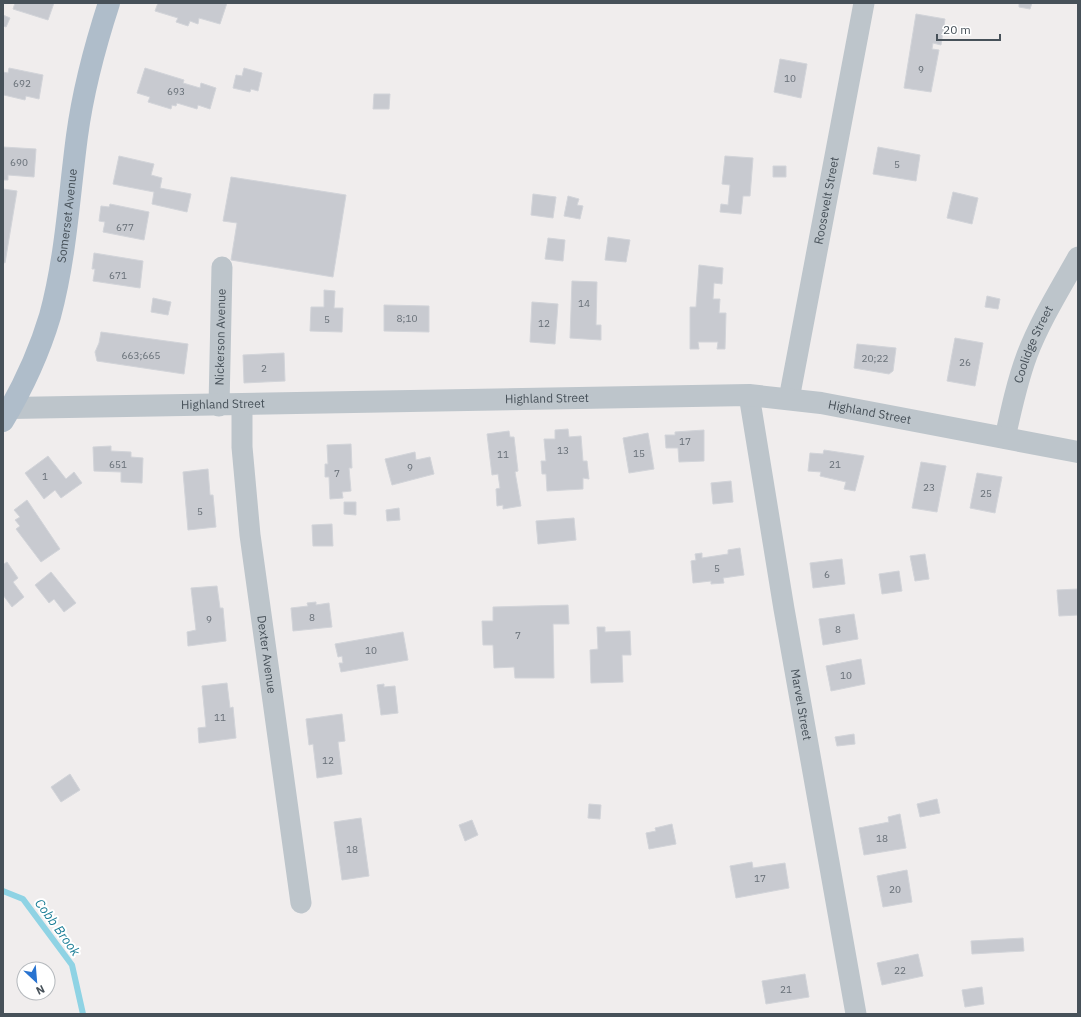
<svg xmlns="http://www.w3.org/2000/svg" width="1081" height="1017" font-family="'IBM Plex Sans',sans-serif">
<rect width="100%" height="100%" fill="#f0eded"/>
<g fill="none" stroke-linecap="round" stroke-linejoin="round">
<path stroke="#8fd3e4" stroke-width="6" d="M3,891L23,899L72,965L83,1014"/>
</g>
<path fill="#c8cad0" stroke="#d2d4d9" d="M15,3H54L48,20L13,9Z
M158,3H227L220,24L199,18L198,24L190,21L188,26L176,22L178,18L155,11Z
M1019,3H1032L1030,9L1019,7Z
M916,14L945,19L941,45L933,43L932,49L939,50L931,92L904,88Z
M3,15L10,18L6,27L3,26Z
M780,59L807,64L801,98L774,92Z
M9,68L43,75L39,99L26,96L25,100L4,95L3,72L8,73Z
M145,68L184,80L183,83L200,88L201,83L216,88L210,109L198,105L197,109L177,103L176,106L172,105L171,109L148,102L150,97L137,93Z
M244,68L262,73L258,91L251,89L250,92L233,88L236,75L242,76Z
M374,94H390L389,109H373Z
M3,147L36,149L34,177L8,175V180H3Z
M878,147L920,155L916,181L873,174Z
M119,156L154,164L151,175L162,178L160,188L191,194L187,212L152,204L154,192L113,184Z
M725,156L753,158L750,196H743L741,214L720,212L721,204L728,205L730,185L722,184Z
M773,166H786V177H773Z
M231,177L346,195L333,277L231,260L237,223L223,221Z
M3,189L17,191L5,263L3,262Z
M953,192L978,198L972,224L947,218Z
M533,194L556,197L553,218L531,215Z
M568,196L579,199L577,205L583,206L580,219L564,216Z
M110,204L149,212L144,240L103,232L105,222L99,221L101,206L109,207Z
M608,237L630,240L626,262L605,260Z
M548,238L565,240L563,261L545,259Z
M94,253L143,261L140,288L93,281L95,269H92Z
M699,265L723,268L722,284L714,283L713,299H720L719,313H726L725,349H717L718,342H698L699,349H690V307H696Z
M572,281L597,282L596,325H601V340L570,338Z
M324,290L335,291L334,308H343L342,332L310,331L311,307H324Z
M987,296L1000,299L998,309L985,307Z
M153,298L171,302L168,315L151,312Z
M532,302L558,304L555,344L530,342Z
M384,305L429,306V332L384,331Z
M101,332L188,344L184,374L97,361L95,352L99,343Z
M955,338L983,343L975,386L947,381Z
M857,344L896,348L893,371L889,374L854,368Z
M284,353L285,381L244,383L243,355Z
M568,429L569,437L581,436L583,461H587L589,479L583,478V489L547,491L546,474H542L541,461H546L544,439H555V430Z
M704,430V461L679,462L678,448H666L665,435H675V432Z
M509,431L510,437H514L518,471L515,472L521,506L503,509V505L497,506L496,489L500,488L498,474L492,475L487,434Z
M648,433L654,469L629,473L623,438Z
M351,444L352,468H349L351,491L342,492L343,498L330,499L329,477H325V464H328L327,445Z
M111,446V451L131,452V457L143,458L142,483L121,482V472L94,471L93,447Z
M824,450L864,456L855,491L844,489L846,482L820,476L821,472L808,471L810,453L823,454Z
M415,452L416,460L430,457L434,474L392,485L385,459Z
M48,456L66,479L74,472L82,483L61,498L55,490L44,499L25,473Z
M921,462L946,466L937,512L912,508Z
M208,469L210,495H213L216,527L188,530L183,472Z
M977,473L1002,477L995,513L970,508Z
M731,481L733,502L713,504L711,483Z
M27,500L60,549L41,562L16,529L20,526L15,520L20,517L14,510Z
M344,502H356V515L344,514Z
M399,508L400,520L387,521L386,510Z
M574,518L576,540L538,544L536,521Z
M332,524L333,546H313L312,525Z
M740,548L744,575L723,578L724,583L711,584V581L693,583L691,561L696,560L695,554L702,553V558L728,554V550Z
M925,554L929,579L915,581L910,556Z
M842,559L845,584L813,588L810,563Z
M7,562L18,578L13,582L24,597L12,607L3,595V563L4,564Z
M899,571L902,591L882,594L879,574Z
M51,572L76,603L64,612L54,599L49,603L35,585Z
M217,586L220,608H223L226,641L188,646L187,632L196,630L191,588Z
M1078,589V615L1059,616L1057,590Z
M316,602V605L329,603L332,627L293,631L291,608L308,606L307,603Z
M568,605L569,624H553L554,678H515L514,667L494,668L493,645H483L482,621H493V607Z
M854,614L858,639L823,645L819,619Z
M597,627H605V632L630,631L631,655H622L623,682L591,683L590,650L598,649Z
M403,632L408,660L341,672L339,663H343L342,656L338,657L335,644Z
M861,659L865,684L831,691L826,666Z
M227,683L230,708L233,707L236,738L199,743L198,728L206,727L202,686Z
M384,684V687L395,686L398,713L381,715L377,685Z
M342,714L345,741L338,742L342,774L317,778L313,744L309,745L306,719Z
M854,734L855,744L837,746L835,737Z
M70,774L80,790L61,802L51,787Z
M937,799L940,813L920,817L917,804Z
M589,804L601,805L600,819L588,818Z
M900,814L906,848L864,855L859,828L889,822L888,817Z
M361,818L369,876L342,880L334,822Z
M472,820L478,835L465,841L459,825Z
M672,824L676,844L649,849L646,833L656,831L655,828Z
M752,862L753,868L785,863L789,888L736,898L730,866Z
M907,870L912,902L883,907L877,876Z
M1023,938L1024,951L972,954L971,941Z
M918,954L923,976L882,985L877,963Z
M805,974L809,997L766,1004L762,981Z
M982,987L984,1004L965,1007L962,990Z"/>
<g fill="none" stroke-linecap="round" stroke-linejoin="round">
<g stroke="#bdc5cb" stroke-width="21">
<path id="s1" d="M749,395L784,609L856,1014"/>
<path id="s2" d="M789,399L864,3"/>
<path id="s3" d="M242,405V447L250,535L301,903"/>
<path id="s4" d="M219,406L222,267"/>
<path id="s5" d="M1005,438C1011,410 1017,382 1027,355C1040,321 1060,289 1078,257"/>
</g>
<path stroke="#bdc5cb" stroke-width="22" id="s6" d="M11,408L749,395L821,403L1078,452"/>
<path stroke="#afbdca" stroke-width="22" id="s7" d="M3,421C22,389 39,353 50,316C66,257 69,196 77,136C83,91 95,46 109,3"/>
</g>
<g text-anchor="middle" stroke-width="4" stroke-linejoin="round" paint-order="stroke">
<g font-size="10" fill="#676f77">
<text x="921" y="73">9</text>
<text x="790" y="82">10</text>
<text x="22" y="87">692</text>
<text x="176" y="95">693</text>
<text x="19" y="166">690</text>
<text x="897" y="168">5</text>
<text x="125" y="231">677</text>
<text x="118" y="279">671</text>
<text x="584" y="307">14</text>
<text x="407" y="322">8;10</text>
<text x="327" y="323">5</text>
<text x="544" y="327">12</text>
<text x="141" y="359">663;665</text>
<text x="875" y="362">20;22</text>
<text x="965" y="366">26</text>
<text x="264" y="372">2</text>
<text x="685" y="445">17</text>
<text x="563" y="454">13</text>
<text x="639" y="457">15</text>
<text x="503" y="458">11</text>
<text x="118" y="468">651</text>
<text x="835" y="468">21</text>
<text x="410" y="471">9</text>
<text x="337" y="477">7</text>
<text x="45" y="480">1</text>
<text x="929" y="491">23</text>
<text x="986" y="497">25</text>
<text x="200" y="515">5</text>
<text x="717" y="572">5</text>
<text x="827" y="578">6</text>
<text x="312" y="621">8</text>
<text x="209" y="623">9</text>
<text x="838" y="633">8</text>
<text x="518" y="639">7</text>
<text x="371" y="654">10</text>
<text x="846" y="679">10</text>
<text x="220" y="721">11</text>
<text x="328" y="764">12</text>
<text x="882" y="842">18</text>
<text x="352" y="853">18</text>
<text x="760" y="882">17</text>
<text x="895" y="893">20</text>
<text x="900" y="974">22</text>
<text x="786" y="993">21</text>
</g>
<g font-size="12" fill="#475159" stroke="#fff">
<text dy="4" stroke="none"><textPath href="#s2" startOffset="202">Roosevelt Street</textPath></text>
<text dy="4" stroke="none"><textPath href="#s7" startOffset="217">Somerset Avenue</textPath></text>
<text dy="4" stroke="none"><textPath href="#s4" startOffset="69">Nickerson Avenue</textPath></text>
<text dy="4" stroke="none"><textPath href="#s5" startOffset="98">Coolidge Street</textPath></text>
<text dy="4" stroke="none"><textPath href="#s6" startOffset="536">Highland Street</textPath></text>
<text dy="4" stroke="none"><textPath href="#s6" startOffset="212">Highland Street</textPath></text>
<text dy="4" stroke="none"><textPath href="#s6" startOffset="860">Highland Street</textPath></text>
<text dy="4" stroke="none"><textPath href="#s3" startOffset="251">Dexter Avenue</textPath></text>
<text dy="4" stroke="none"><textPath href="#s1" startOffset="314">Marvel Street</textPath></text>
</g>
<g font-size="13" font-style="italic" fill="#187c95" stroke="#fff">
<text transform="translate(58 927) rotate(54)" y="5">Cobb Brook</text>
</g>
</g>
<rect width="1081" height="1017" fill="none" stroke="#475159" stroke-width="8"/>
<g transform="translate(36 981) rotate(154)"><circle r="19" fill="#ffffff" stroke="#b5b9bd"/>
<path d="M0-3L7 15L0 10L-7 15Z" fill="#2873d0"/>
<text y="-6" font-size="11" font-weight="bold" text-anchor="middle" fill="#475159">N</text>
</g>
<path d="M937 34v6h63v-6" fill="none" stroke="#475159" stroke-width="2"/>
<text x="943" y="34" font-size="12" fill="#475159" stroke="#ffffff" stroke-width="3" paint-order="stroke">20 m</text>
</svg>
